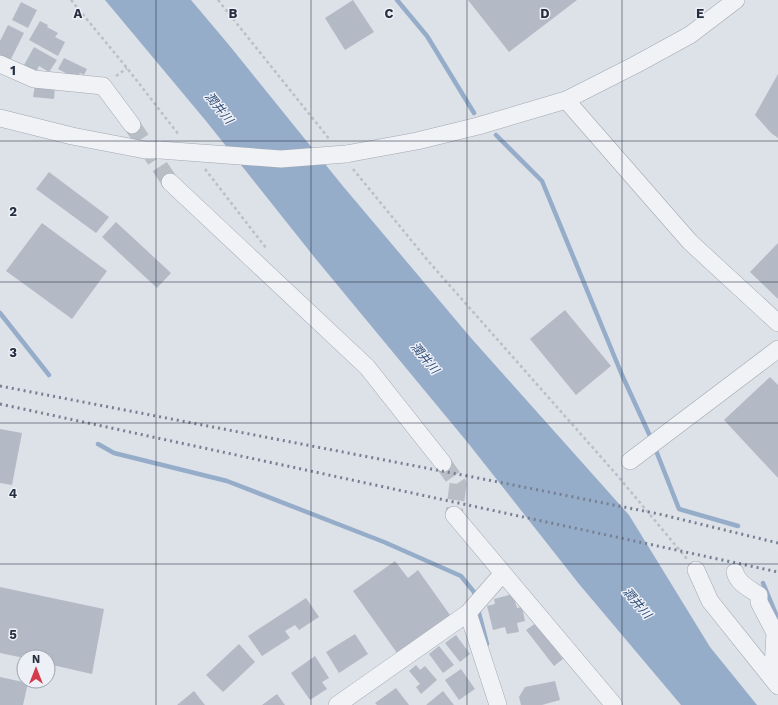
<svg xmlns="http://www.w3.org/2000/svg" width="778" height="705" font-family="'Work Sans','Noto Sans JP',sans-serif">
<rect width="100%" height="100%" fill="#dde1e8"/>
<path fill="#96adca" d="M105,0H191L229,45L342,185L471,338L629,515L710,647L757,705H681L579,584L468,443L315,258L206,121Z"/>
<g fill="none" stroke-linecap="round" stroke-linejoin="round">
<path stroke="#96adca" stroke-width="4.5" d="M397,0L427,36L474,113
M496,135L542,181L622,375L650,436
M0,313L49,375
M98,444L114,453L227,481L384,542L461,576L474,592L475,598
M655,448L679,509L738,526
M763,583L778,619
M478,609L487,644"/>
</g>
<path fill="#b4bac5" d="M353,0L374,32L345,50L325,18Z
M468,0H577L509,52Z
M21,2L37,10L28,28L12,20Z
M40,21L48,25L47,27L58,33L55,37L65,42L58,56L29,40Z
M8,25L24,33L10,61L0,56V41Z
M34,47L57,60L49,72L39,66L36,72L24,65Z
M64,58L87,69L84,75L80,73L78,76L73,74L71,76L58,69Z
M778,74V138L771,133L755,115Z
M35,85L55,87L54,99L33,97Z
M49,172L109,217L96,233L36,189Z
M116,222L171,273L157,288L102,237Z
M42,223L107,271L72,319L6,271Z
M778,243V299L750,272Z
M565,310L611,366L576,395L530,339Z
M770,377L778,385V478L724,420Z
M0,429L22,433L12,485L0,483Z
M395,561L408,578L418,570L450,615L397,653L353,591Z
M0,587L104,609L92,674L48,664V657H24V658L0,653Z
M513,594L517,608L522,607L525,621L517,623L519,632L507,634L505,627L493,630L487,606L495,604L494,599Z
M306,598L319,617L299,630L295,625L285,631L290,638L262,656L248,636Z
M536,623L563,659L554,666L526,630Z
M355,634L368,654L339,673L326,652Z
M456,635L470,654L460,662L445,643Z
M239,644L255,662L223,692L206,675Z
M439,646L454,665L443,673L429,654Z
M315,656L329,678L322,682L327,689L310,700L291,673Z
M416,665L420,670L425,666L437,680L421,694L416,687L420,684L409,671Z
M461,669L475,689L459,700L445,680Z
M0,677L28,683L23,705H0Z
M555,681L560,700L542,705H521L519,697L525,687Z
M396,688L409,705H377L375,703Z
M194,691L205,705H177Z
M443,691L454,705H426Z
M277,694L285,705H262Z"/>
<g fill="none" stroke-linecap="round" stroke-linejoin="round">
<path stroke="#b8bdc6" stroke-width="17" stroke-dasharray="17 8" stroke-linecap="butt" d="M132,125L170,182
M443,463L458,484L454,515"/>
<defs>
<path id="minor" d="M0,64L34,79L103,86L132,125
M566,100L690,242L778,323
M0,118L72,136L145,150H160
M346,154L417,141L478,126L566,100L635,65L690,35L736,0
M170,182L367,367L443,463
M630,461L778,349
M454,515L614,705
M696,570L710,601L778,686
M735,572C737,583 750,589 759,595V602L775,633L773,668L778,675
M468,613L498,705
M337,705L468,613L503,573"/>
</defs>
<use href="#minor" stroke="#a2a8b2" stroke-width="18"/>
<path stroke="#bbbfc7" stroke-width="2.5" stroke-dasharray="3 3" stroke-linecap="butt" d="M71,0L127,68L179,135
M218,0L330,140
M116,76L127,68
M205,169L266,248
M353,169L429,262L616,474L687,559"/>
<use href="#minor" stroke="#f0f2f6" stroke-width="17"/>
<path stroke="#768092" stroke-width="3" stroke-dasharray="2 4" stroke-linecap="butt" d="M0,386L478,478L659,514L778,543
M0,404L778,572"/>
<defs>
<path id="minor-bridge" d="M160,150L281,159L346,154"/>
</defs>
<use href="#minor-bridge" stroke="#a2a8b2" stroke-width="18" stroke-linecap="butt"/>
<use href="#minor-bridge" stroke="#f0f2f6" stroke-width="17"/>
</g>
<path fill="none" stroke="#262e40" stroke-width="1" stroke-opacity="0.55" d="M156,0V705M311,0V705M467,0V705M622,0V705M0,141H778M0,282H778M0,423H778M0,564H778"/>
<g text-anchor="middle" stroke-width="3" stroke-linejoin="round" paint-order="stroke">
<g font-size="12" font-style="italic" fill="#2e4b75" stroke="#edf0f6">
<text transform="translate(219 108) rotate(51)" y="4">潤井川</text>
<text transform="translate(425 358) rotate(50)" y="4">潤井川</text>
<text transform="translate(637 603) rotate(49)" y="4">潤井川</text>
</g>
</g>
<g font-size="13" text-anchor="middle" font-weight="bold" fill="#262e40" stroke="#edf0f6" stroke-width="3" stroke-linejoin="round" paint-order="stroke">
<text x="78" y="18">A</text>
<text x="233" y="18">B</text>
<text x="389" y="18">C</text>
<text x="545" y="18">D</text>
<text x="700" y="18">E</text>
<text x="13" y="75">1</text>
<text x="13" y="216">2</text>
<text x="13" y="357">3</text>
<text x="13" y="498">4</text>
<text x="13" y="639">5</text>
</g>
<g transform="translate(36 669)"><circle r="19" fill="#edf0f6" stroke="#9da2ad"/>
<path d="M0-3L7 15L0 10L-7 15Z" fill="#d53b4c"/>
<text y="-6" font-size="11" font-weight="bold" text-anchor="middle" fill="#262e40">N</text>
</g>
</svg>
